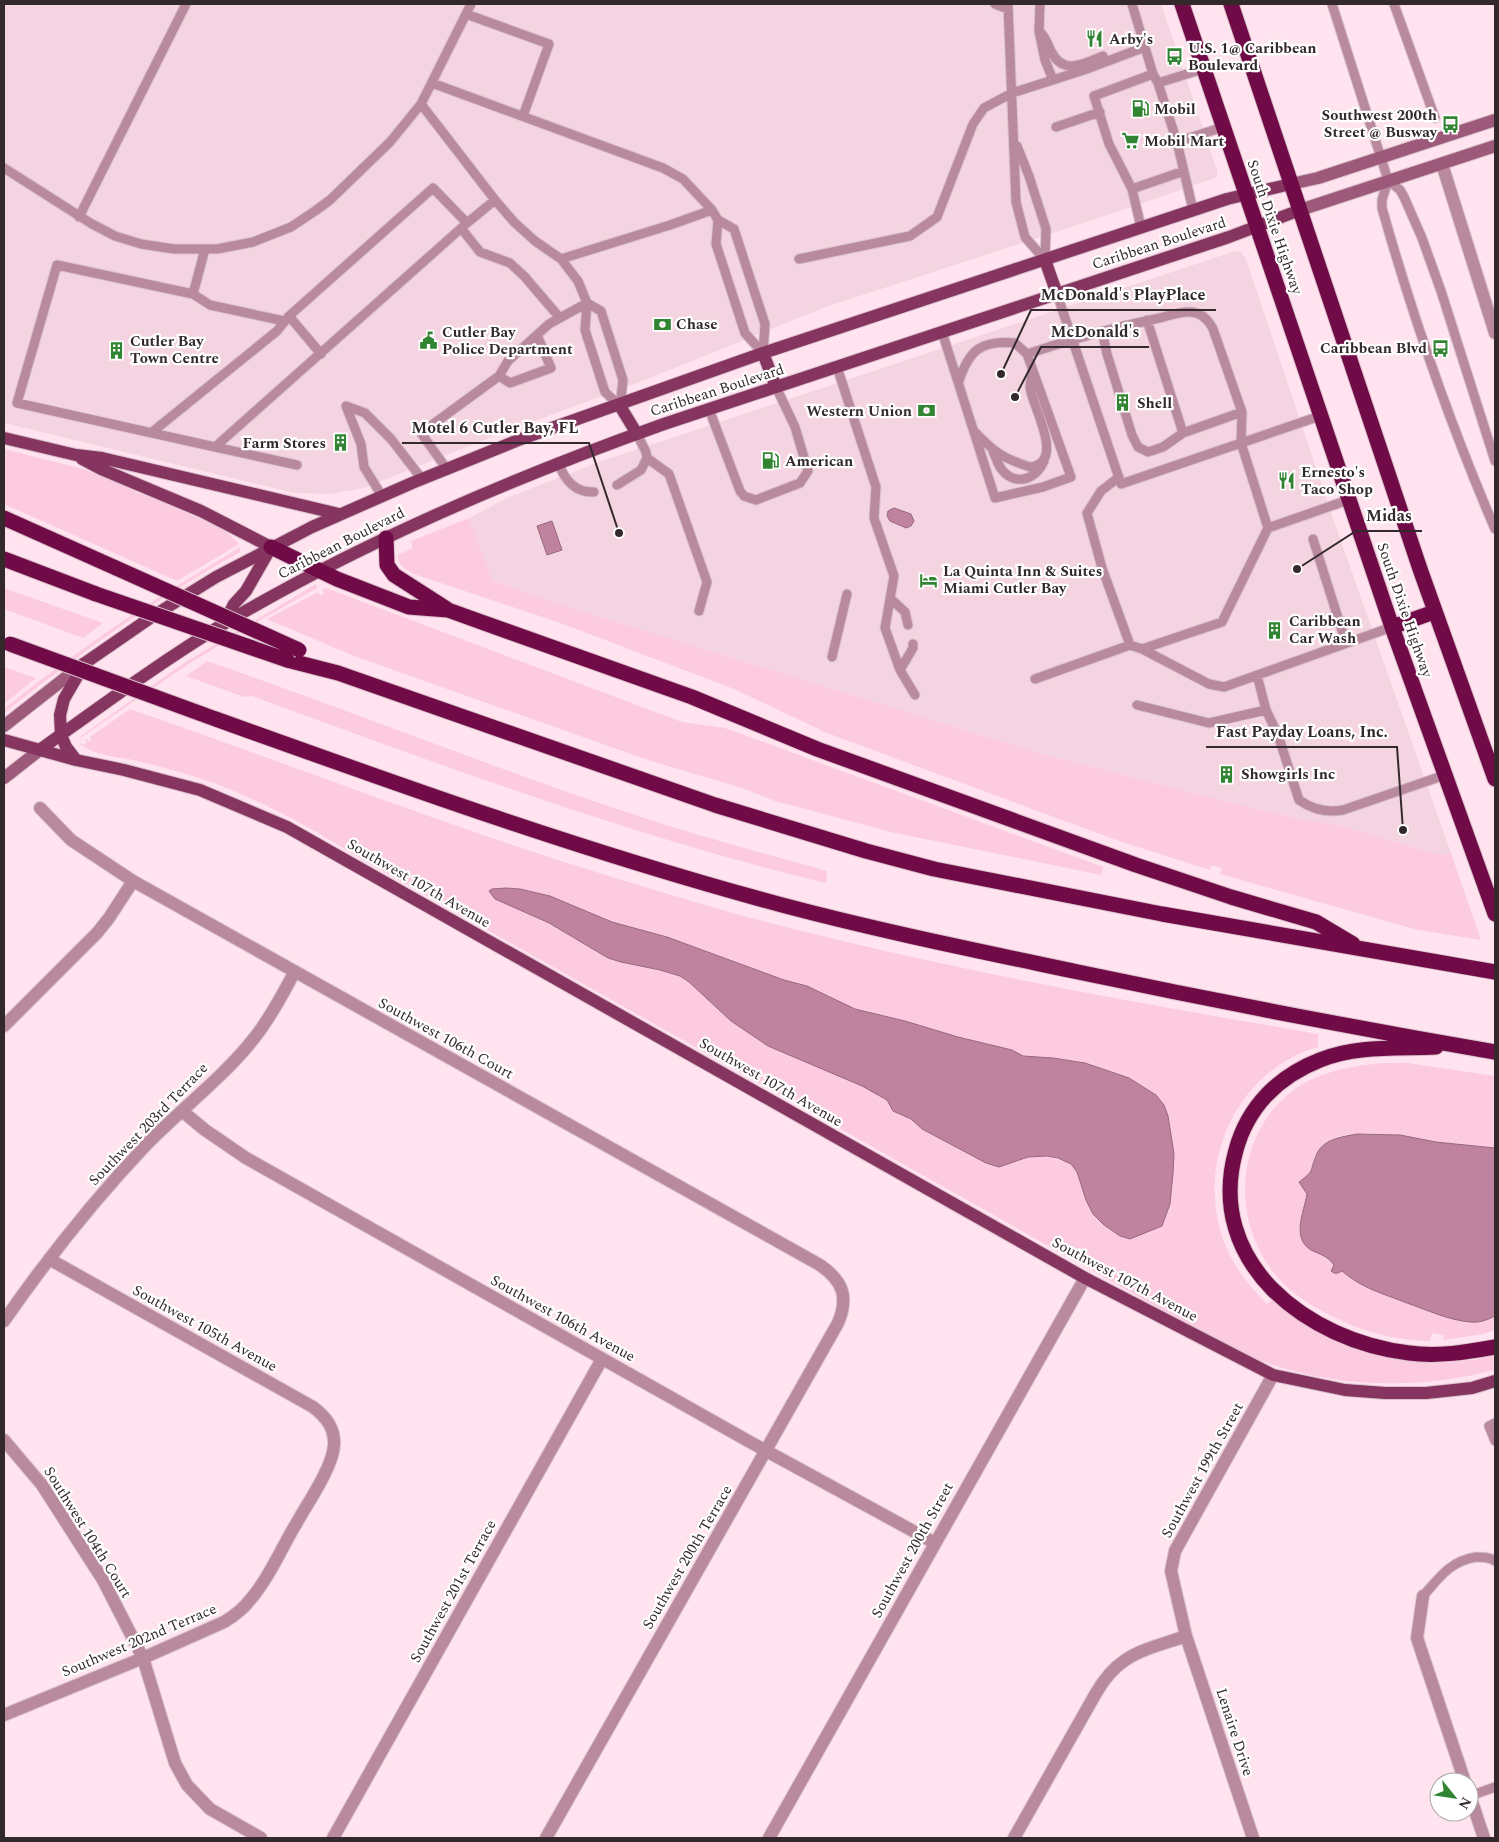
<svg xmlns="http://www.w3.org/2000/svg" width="1499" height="1842" font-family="Spectral,serif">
<rect width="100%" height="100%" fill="#ffe4ef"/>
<path fill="#f5d4e1" d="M4,4H1161L1217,170V175L1215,178L1114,213L826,307L640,382L499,434L364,488L330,494L294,493L4,423Z
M1235,251L1241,252L1246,259L1334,521L1451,853L1441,855L1335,824L1309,821L1241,805L1043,754L553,602L493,580L469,518L507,498L599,462Z"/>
<path fill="#fccbe0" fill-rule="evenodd" d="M4,449L83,469L131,488L136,490L137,493L144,494L219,527L227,532L239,544L177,581L4,504Z
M469,518L493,580L553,602L1043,754L1241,805L1309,821L1335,824L1441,855L1451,853L1481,940L1418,930L1220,874L1222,868L1212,865L1210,870L1119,841L1032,809L827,733L734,689L563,624L414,574C406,569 397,565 398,555L413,548L411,541Z
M240,547V552C157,598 79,654 4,713V709C59,664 118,623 178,585C199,572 220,560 240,547Z
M316,584L317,588L262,619L187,665L79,739L81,736L184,663Z
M4,588L103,623L83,638L4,609Z
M326,588L682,722L725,728L1103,867L1101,875L891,832L775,801L742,788L648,760L354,656L267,619L318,592L320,596L324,594L322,590Z
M207,661C345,709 481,763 620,810C688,833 758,852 827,871L826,883C630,836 441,765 252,696L244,697L186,676Z
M4,667L36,678L4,704Z
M130,709C252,751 371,797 492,838C571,865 650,889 729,912C923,965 1120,1000 1318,1034V1047C1234,1071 1192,1169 1227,1249C1236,1270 1251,1288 1267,1304L1273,1298C1336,1353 1413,1376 1495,1355V1370C1418,1390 1334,1388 1259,1360C1242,1353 1226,1345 1210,1337L356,856C310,827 263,801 211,782C187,774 162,767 138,761C119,757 96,756 80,744L82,743L84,745L87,743L85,740L87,739L88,742L91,740L90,737ZM506,888L520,889L550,896L612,922L667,937L784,980L807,986L855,1009L905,1021L958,1037L1012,1050L1023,1056L1053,1058L1085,1063L1107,1071L1142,1233L1134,1238H1124L1116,1234L1098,1219L1086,1200L1077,1172L1071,1164L1065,1161L1047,1156L1028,1157L999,1167L986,1163L922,1129L911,1119L893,1111L887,1100L862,1086L768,1046L731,1021L689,982L680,976L660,970L621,962L608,958L549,924L495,899L492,889Z
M1384,1063H1408L1495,1076V1148C1476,1145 1457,1144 1438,1142C1409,1139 1347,1123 1323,1145C1314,1154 1317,1165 1311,1173C1308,1177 1303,1179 1299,1182L1307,1194L1299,1230L1302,1241L1310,1249L1331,1261L1351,1279L1432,1313L1456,1319L1482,1322L1495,1316V1330L1483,1334L1444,1340L1443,1335L1432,1333L1430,1341H1425C1383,1338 1361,1331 1324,1312C1308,1303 1293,1294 1281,1281C1231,1228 1232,1139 1291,1092C1318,1071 1352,1066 1384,1063Z"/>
<path fill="#c0839f" stroke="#96687d" d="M894,508L911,514L914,521L911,526L906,528L890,521L887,516L888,511Z
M552,521L562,550L547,555L537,526Z
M506,888L520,889L550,896L612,922L667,937L784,980L807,986L855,1009L905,1021L958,1037L1012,1050L1023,1056L1053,1058L1085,1063L1129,1078L1156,1095L1164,1105L1168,1116L1174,1154L1173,1173L1170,1204L1162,1226L1130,1239L1120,1236L1104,1225L1093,1214L1086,1200L1077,1172L1071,1164L1058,1158L1047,1156L1028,1157L999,1167L986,1163L922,1129L911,1119L893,1111L887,1100L862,1086L768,1046L731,1021L689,982L680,976L660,970L621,962L608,958L549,923L495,899L489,891L492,889Z
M1357,1134L1400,1135L1436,1142L1495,1148V1316C1487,1320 1480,1323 1470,1322C1448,1320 1427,1310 1407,1303C1384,1294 1361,1288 1342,1271C1338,1273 1336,1275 1331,1271L1334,1265C1328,1256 1319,1254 1311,1250C1291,1238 1304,1212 1307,1194L1299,1182C1315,1170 1309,1173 1316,1156C1322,1139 1341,1137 1357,1134Z"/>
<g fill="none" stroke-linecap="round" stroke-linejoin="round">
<defs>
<path id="lane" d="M995,4L1008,9
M1008,4L1016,202L1025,237L1045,260
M1040,4L1039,31L1045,60L1053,80
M1132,4L1153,74L1158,83L1177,142L1223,127
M1332,4L1388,180L1400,190L1404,197L1422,238L1441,291L1495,461
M1394,4L1435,118
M466,14L549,44L523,116
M1039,31C1046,37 1047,43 1051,51C1063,76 1083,64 1103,56
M432,83L663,168L683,179L712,210L718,220L716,244L745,333L763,353
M1158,83L1203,69
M421,104L495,200L514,222L535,241L561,259L578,281L587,303L585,330L605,392L620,406
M1056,127L1100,112
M1177,142L1193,210
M1017,146L1029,176L1046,229L1045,260
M4,168L92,224L115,236L141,244L174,249H217L253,242L291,227L315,211L330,200L390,142L421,104L471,4
M1388,180L1382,200V208C1413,318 1450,424 1495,529
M1132,189L1109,144L1094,96L1153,74
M79,217L186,4
M718,220L734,229L765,324L763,353
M1141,227L1132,189L1184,171
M461,228L480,252L510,263L524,276L560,318
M561,259L670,225L712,210
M799,259L910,236L937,217L973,124L984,108L1012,93L1084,70L1145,47
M193,294L205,249
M1057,294L1121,484L1320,416
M587,303L601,311L623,380L620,406
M289,316L321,354
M1147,320L1183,433L1242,412
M284,321L210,305L193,294L57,265L17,403L215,447L467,223L495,200
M1102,331L1107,354L1132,435L1138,447L1148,452L1163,447L1183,433
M942,332L995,498L1043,487L1071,477L1027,354L1015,343C981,340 969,350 959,381
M1027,354C1069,340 1111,328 1155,319C1165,317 1178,312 1189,312C1200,312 1208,319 1213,329L1242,412L1241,443L1268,528L1348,500
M837,367L876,487L874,518L894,576L885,628L900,670L915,695
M499,376L510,383L551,368L537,335
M709,409L740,491L744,496L756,500L800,483L808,471L795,427L776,387
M974,431C994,452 1002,458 1030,467C1067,462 1031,405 1030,387C1030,382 1032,376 1032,371
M151,433L277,331L289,316L433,188L467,223
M215,447L297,465
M993,451C995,456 997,462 1000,467C1013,487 1035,481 1044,461
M647,458L669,474L707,582L699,611
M558,462C564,479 574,493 594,492
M446,468L421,433L499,376L508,361L549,324L587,303
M1119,477L1101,491L1087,513L1102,568L1130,645L1142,649L1209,684L1224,687L1392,627
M617,485L641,470L647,458L646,452L637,434
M382,496L364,467L361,444L346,406L365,413L391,439L422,479
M1313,539L1346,643
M890,598L905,612L908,625
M1142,649L1222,622L1268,528
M832,657L847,594
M900,670L913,648V644
M1035,679L1130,645
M1137,705L1209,723L1266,710L1257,675
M1266,710L1278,735L1299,800C1312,809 1327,813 1343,810L1445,775
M1495,1423L1489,1426L1495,1441
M1423,1596C1439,1578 1450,1561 1476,1557C1483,1557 1489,1557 1495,1561
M1470,1796L1495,1787"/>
<path id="street" d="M1442,164L1495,333
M40,808L71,840L133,881L820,1265C843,1281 849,1297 838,1323L546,1838
M4,1026L97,933L109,918L133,881
M182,1111L205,1130L246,1158L750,1442L935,1543
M4,1321C47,1259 95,1199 147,1144C182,1108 224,1077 255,1037C271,1017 282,995 294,973
M4,1440L42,1485L103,1580L143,1658L175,1763L187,1785L210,1809L261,1838
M1423,1596L1417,1638L1465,1782
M4,1715L143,1658L224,1622C234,1616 243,1609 250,1600C269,1578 281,1549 296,1524C307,1504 333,1467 334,1445C335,1428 326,1417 313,1407L49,1259
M1469,1793L1484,1838
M333,1838L602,1359
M769,1838L1085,1278
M1014,1838L1096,1693C1103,1681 1112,1669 1124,1661C1140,1649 1167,1643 1186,1636
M1253,1838L1186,1636L1171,1571L1175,1551L1180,1542L1273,1375"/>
<path id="secondary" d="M1291,184L1318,178L1495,120
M1300,210L1495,146
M4,726L83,664
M4,778L41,749"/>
<path id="primary" d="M1045,260L1057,294
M763,353L776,387
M620,406L637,434
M4,438L76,455L102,458L339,514
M82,459L101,469L201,511L271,547
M224,624L234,604L246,591L270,549
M4,740L76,760L124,770L200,790L287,827L1085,1278L1273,1375L1345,1390L1385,1393H1426L1454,1390L1472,1388L1495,1381
M41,749C101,706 162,661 225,623C364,541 512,478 664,424L1229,237L1300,210
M76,760L66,747L61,735L60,715L64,699L85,663L153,616L216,577L312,527L412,483L521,439L763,353L1227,199L1291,184"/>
<path id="highway" d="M1182,4L1392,627L1495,914
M1231,4L1420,569L1495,779
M4,518L116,568
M386,538L387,565L394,575L447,609
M271,547L337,579L409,607L448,610L473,619L692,697L817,749L1136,865L1231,897L1316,922L1353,944
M4,559L96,594
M1392,627L1434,612
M287,660L338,673L715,805L866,851L934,869L1162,914L1495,972
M199,713C391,782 584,852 782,905C880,931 979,951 1078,972C1216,1001 1356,1028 1495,1052
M1436,1047C1398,1049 1357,1045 1320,1060C1279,1076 1248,1106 1236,1150C1204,1263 1308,1341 1409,1353C1438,1357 1467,1352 1495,1347"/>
</defs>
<use href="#lane" stroke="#dac2cc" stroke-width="11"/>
<use href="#street" stroke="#dac2cc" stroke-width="14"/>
<use href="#secondary" stroke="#dac2cc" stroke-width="14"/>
<use href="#primary" stroke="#dac2cc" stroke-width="14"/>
<use href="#highway" stroke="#dac2cc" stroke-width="17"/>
<use href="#lane" stroke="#b9899e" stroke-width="9"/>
<use href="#street" stroke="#b9899e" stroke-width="12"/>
<use href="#secondary" stroke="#9c5979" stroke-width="12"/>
<use href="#primary" stroke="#85355f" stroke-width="12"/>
<use href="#highway" stroke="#700b48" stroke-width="15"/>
<defs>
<path id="highway-bridge" d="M116,568L299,650
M96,594L287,660
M10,644L199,713"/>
</defs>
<use href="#highway-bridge" stroke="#dac2cc" stroke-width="17" stroke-linecap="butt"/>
<use href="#highway-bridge" stroke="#700b48" stroke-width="15"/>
</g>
<defs>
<symbol id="restaurant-bare" viewBox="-9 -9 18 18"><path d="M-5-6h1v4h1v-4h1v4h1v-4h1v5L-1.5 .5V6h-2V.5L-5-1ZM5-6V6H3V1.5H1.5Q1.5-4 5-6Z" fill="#308432" stroke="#fff" stroke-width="2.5" paint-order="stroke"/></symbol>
<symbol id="bus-bare" viewBox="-9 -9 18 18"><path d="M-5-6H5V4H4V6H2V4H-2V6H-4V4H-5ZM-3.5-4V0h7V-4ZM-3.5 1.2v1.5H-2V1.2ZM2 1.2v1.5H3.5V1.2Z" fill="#308432" stroke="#fff" stroke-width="2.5" paint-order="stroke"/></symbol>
<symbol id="fuel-bare" viewBox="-9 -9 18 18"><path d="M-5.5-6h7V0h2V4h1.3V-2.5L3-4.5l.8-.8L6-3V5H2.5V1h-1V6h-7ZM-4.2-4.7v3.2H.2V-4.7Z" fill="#308432" stroke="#fff" stroke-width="2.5" paint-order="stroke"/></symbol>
<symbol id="supermarket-bare" viewBox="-9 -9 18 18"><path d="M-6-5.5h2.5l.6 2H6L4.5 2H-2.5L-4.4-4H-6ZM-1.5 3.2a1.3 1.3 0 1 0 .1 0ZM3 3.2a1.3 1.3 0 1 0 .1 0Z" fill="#308432" stroke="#fff" stroke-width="2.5" paint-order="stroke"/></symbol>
<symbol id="bank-bare" viewBox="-9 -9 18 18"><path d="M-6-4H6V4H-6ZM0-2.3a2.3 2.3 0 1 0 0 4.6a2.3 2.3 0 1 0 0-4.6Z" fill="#308432" stroke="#fff" stroke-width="2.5" paint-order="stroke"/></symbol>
<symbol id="civic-bare" viewBox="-9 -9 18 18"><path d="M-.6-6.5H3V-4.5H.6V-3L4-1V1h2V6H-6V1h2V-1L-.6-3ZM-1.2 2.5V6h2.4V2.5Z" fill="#308432" stroke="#fff" stroke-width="2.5" paint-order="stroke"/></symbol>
<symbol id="building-bare" viewBox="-9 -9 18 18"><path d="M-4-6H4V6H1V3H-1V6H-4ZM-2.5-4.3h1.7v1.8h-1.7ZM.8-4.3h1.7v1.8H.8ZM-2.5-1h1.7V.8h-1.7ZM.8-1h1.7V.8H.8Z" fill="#308432" stroke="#fff" stroke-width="2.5" paint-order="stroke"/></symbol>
<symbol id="hotel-bare" viewBox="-9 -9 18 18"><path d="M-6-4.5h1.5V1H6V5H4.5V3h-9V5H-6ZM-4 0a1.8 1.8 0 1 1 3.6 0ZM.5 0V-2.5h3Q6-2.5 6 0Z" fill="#308432" stroke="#fff" stroke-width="2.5" paint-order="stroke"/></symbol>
</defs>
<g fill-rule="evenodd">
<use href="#restaurant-bare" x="1082" y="26" width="25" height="25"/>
<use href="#bus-bare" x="1162" y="44" width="25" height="25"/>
<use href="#fuel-bare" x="1128" y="96" width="25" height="25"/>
<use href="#bus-bare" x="1438" y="112" width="25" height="25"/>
<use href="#supermarket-bare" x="1118" y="128" width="25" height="25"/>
<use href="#bank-bare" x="650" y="312" width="25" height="25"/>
<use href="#civic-bare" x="416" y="328" width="25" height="25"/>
<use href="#bus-bare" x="1428" y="336" width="25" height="25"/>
<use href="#building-bare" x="104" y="338" width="25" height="25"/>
<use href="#building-bare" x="1110" y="390" width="25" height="25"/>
<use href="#bank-bare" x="914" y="398" width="25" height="25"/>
<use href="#building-bare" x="328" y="430" width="25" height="25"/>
<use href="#fuel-bare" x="758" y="448" width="25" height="25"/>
<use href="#restaurant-bare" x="1274" y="468" width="25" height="25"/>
<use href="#hotel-bare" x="916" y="568" width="25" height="25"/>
<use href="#building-bare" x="1262" y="618" width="25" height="25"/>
<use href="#building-bare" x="1214" y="762" width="25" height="25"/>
</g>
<g text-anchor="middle" stroke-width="4.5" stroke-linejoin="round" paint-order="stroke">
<g font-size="15" font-weight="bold" fill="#33292d" stroke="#fff" text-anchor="start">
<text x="1109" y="44">Arby's</text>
<text x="1188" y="53">U.S. 1@ Caribbean<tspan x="1188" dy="17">Boulevard</tspan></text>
<text x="1154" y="114">Mobil</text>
<text x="1437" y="120" text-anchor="end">Southwest 200th<tspan x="1437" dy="17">Street @ Busway</tspan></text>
<text x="1144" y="146">Mobil Mart</text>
<text x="676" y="329">Chase</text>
<text x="442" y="337">Cutler Bay<tspan x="442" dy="17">Police Department</tspan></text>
<text x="130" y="346">Cutler Bay<tspan x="130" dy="17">Town Centre</tspan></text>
<text x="1427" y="353" text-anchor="end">Caribbean Blvd</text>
<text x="1137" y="408">Shell</text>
<text x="912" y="416" text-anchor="end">Western Union</text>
<text x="326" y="448" text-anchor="end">Farm Stores</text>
<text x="785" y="466">American</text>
<text x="1301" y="477">Ernesto's<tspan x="1301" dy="17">Taco Shop</tspan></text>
<text x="943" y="576">La Quinta Inn &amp; Suites<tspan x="943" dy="17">Miami Cutler Bay</tspan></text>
<text x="1289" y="626">Caribbean<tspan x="1289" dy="17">Car Wash</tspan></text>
<text x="1241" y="779">Showgirls Inc</text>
</g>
<g font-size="15" fill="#33292d" stroke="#fff">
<text transform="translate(1275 227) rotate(71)" y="5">South Dixie Highway</text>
<text transform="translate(1159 243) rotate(-18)" y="5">Caribbean Boulevard</text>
<text transform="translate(717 390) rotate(-18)" y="5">Caribbean Boulevard</text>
<text transform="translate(341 543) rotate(-27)" y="5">Caribbean Boulevard</text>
<text transform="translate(1405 610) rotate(71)" y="5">South Dixie Highway</text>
<text transform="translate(419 883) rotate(30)" y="5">Southwest 107th Avenue</text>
<text transform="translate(446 1038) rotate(29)" y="5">Southwest 106th Court</text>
<text transform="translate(771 1082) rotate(30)" y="5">Southwest 107th Avenue</text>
<text transform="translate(148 1124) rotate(-46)" y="5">Southwest 203rd Terrace</text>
<text transform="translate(1125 1279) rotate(28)" y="5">Southwest 107th Avenue</text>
<text transform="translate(563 1318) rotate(29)" y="5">Southwest 106th Avenue</text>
<text transform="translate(205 1328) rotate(29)" y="5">Southwest 105th Avenue</text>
<text transform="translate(1202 1470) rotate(-61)" y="5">Southwest 199th Street</text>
<text transform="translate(88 1532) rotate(58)" y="5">Southwest 104th Court</text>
<text transform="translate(912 1550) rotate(-61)" y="5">Southwest 200th Street</text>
<text transform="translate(687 1557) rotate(-60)" y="5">Southwest 200th Terrace</text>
<text transform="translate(453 1591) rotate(-61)" y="5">Southwest 201st Terrace</text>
<text transform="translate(139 1640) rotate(-23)" y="5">Southwest 202nd Terrace</text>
<text transform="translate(1235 1732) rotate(72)" y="5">Lenaire Drive</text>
</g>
</g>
<path fill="none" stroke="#33292d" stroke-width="2" d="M1001 374L1031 310H1216M1015 397L1041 347H1149M619 533L589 443H402M1297 569L1356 531H1422M1403 830L1397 747H1206"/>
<g fill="#33292d" stroke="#fff" stroke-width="2">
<circle cx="1001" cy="374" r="5"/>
<circle cx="1015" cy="397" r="5"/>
<circle cx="619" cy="533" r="5"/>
<circle cx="1297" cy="569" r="5"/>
<circle cx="1403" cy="830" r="5"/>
</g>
<g font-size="16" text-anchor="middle" font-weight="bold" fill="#33292d" stroke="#fff" stroke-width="4.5" stroke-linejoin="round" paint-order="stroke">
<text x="1123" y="300">McDonald's PlayPlace</text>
<text x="1095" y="337">McDonald's</text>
<text x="495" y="433">Motel 6 Cutler Bay, FL</text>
<text x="1389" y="521">Midas</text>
<text x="1302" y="737">Fast Payday Loans, Inc.</text>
</g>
<rect width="1499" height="1842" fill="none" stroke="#33292d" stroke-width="10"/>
<g transform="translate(1454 1797) rotate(120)"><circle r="24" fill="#ffffff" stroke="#ada9ab"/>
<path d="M0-4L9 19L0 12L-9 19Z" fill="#308432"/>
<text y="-8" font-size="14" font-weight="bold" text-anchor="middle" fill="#33292d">N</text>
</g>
</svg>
